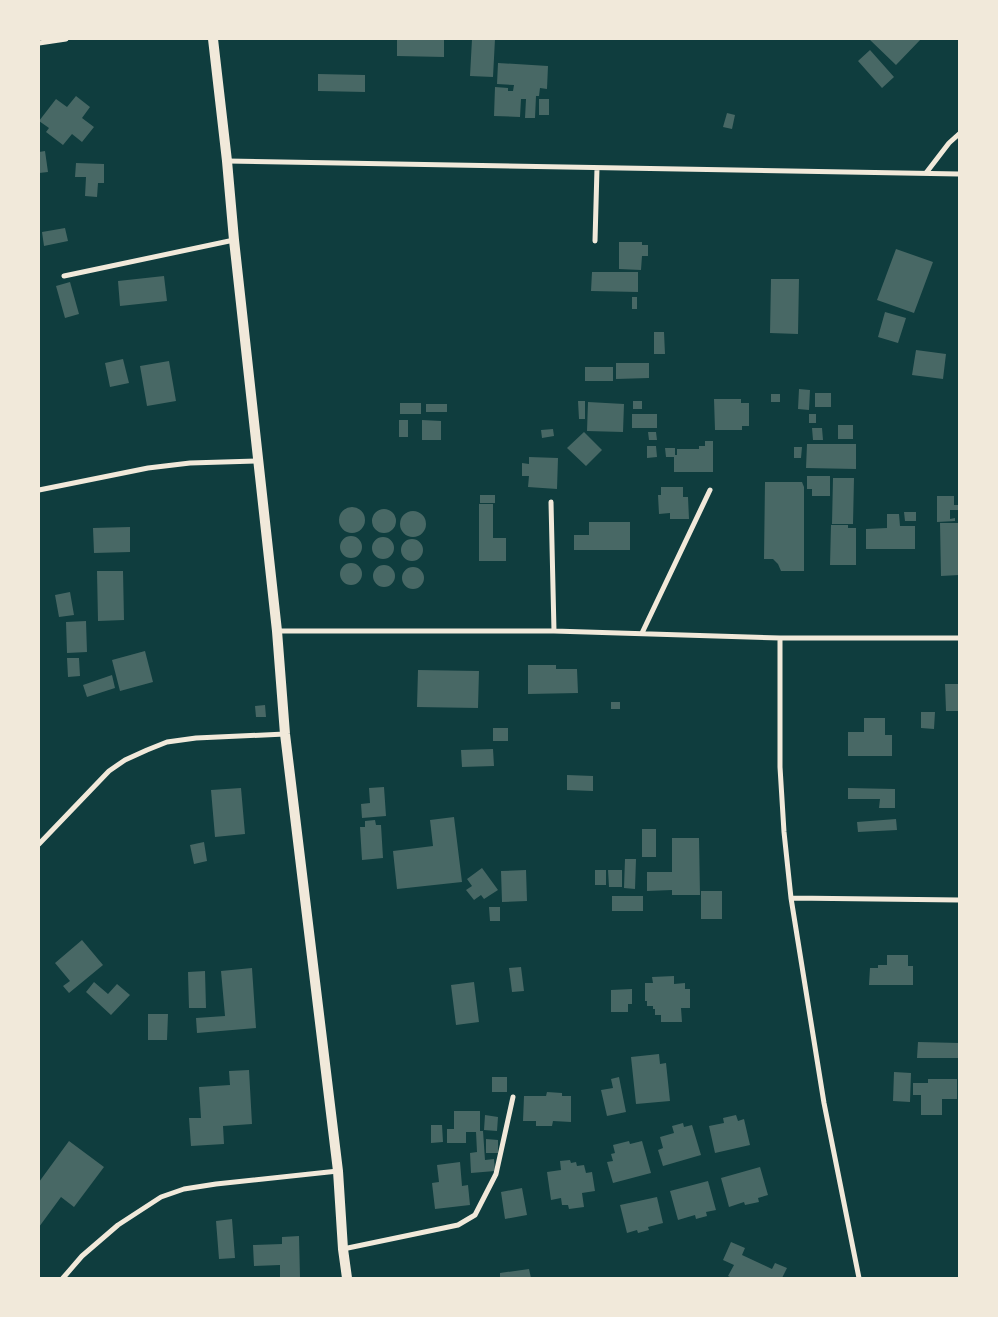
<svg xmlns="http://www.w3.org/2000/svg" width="998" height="1317" font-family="Lato,sans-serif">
<rect width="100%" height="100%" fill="#0f3d3e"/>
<path fill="#486865" d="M397,39H444V57L397,56Z
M472,39H495L493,77L470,76Z
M869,39H921L896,65Z
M870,50L894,77L882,88L858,61Z
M498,63L548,66L547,89L540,88L539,96H536L535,118H525L526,99H521L520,117L494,116L495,87L508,88V91H513L514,85L497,84Z
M318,74L365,75V92L318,91Z
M76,96L90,107L82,118L94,127L82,142L72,134L63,145L46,132L49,128L39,121L56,99L67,107Z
M539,99H549V115H539Z
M727,113L735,115L732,129L723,127Z
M45,151L48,172L39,173V152Z
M76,163L104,164V183H98L97,197L85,196L86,177H75Z
M65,228L68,241L44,246L42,232Z
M619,242H642V245H648V256H642L641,270L619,269Z
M896,249L933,262L914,313L877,300Z
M592,272H638V292L591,291Z
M164,276L167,301L120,306L118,281Z
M771,279H799L798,334L770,333Z
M70,282L79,314L65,318L56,286Z
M632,297H637V309H632Z
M885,312L906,318L898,343L878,337Z
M654,332H664L665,354H654Z
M916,350L946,354L943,379L912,375Z
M123,359L129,383L110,387L105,363Z
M169,361L176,401L147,406L140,366Z
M616,363H649V378L616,379Z
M585,367H613V381H585Z
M799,389L810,390L809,410L798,409Z
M815,393H831V407H815Z
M771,394H780V402H771Z
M714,399H741V403H749V426H742V430H715Z
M578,401H585V419H579Z
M633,401H642V409H633Z
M588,402L624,404L623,432L587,431Z
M400,403H421V414H400Z
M426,404H447V412H426Z
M632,414H657V428H632Z
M809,414H816V423H809Z
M399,420H408V437H399Z
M422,420L441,421V440H422Z
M838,425H853V439H838Z
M812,428H822L823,440H813Z
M553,429L554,436L542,438L541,430Z
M584,432L602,450L586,466L567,448Z
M648,432H656L657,440H649Z
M705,441H713V472H674V457H666L665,448H675V455H677V449H699V446H705Z
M807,444H856V469L806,468Z
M647,446H656L657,457L647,458Z
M794,447H802L801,458H794Z
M529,457L558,458L557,489L528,487L529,476H522V463L529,464Z
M807,476H830V496H812V489H807Z
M833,478H854L853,524H832Z
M765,482H802L804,487V571H781L778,564L773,559H764Z
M661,487H683V497H688L689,519H670V513L659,514L658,495H661Z
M480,495H495V503H480Z
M937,496H954V505H958V510H950V519L955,518V521L937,522Z
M479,504H493V538H506V561H479Z
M339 520a13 13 0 1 1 26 0a13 13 0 1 1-26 0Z
M372 521a12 12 0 1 1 24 0a12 12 0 1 1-24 0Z
M400 524a13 13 0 1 1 26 0a13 13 0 1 1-26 0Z
M904,512H916V521H905Z
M887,514H899L900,526H915V549H866V529L887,528Z
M589,522H630V550H574V535H589Z
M940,523H959V575L941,576Z
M831,525H848V528H856V565H830Z
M130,527V552L94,553L93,528Z
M340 547a11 11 0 1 1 22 0a11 11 0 1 1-22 0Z
M372 548a11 11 0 1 1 22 0a11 11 0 1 1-22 0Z
M401 550a11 11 0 1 1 22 0a11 11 0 1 1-22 0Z
M340 574a11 11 0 1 1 22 0a11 11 0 1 1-22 0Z
M373 576a11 11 0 1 1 22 0a11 11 0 1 1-22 0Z
M402 578a11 11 0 1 1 22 0a11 11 0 1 1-22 0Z
M97,571H123L124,620L98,621Z
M70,592L74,615L59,617L55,595Z
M86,621L87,652L67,653L66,622Z
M145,651L153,682L120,691L112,660Z
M67,658H79L80,676L68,677Z
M528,665H556V669H577L578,693L528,694Z
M418,670L479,671L478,708L417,707Z
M112,675L115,688L87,697L83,685Z
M945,684H959V711H946Z
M611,702H620V709H611Z
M265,705L266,717H256L255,706Z
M921,712H935L934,729L921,728Z
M864,718H885V735H892V756H848V732H864Z
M493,728H508V741H493Z
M493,749L494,766L462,767L461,750Z
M567,775L593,776V791L567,790Z
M384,787L386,816L362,818L361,804L370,803L369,788Z
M241,788L245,834L215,837L211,790Z
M848,788L895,789V808H879L880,799H848Z
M454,817L462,882L397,889L393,851L433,846L430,820Z
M896,819L897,830L858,832L857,822Z
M375,820L376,825H381L383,858L362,860L360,827H365V821Z
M642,829H656V857H642Z
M672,838H699L700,895H672V890L647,891V872H672Z
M204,842L207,861L194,864L190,845Z
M625,859H636L635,889L624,888Z
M482,868L498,890L484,899L481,895L474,900L466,890L472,886L467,879Z
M526,870L527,901L502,902L501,871Z
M595,870H606V885H595Z
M608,870H622V887H609Z
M701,891H722V919H701Z
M612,896H643V911H612Z
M489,907H500V921H490Z
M82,940L103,965L69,993L63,986L70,981L55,963Z
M887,955H908V966H913V985H869L870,968H878V965H887Z
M521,967L524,991L512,992L509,968Z
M252,968L256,1028L197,1033L196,1018L225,1016L221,971Z
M205,971L206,1008H189L188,972Z
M674,976V984L685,983V989H690V1008H681L682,1022H661V1015H655V1009H653V1006H647V1001H645V983H653L652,977Z
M94,982L108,994L117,984L130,995L111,1015L86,992Z
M474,982L479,1022L456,1025L451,985Z
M632,989V1004H628V1012H611V990Z
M148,1014H168L167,1040H148Z
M918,1042L959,1043V1058H917Z
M659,1054L660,1064L666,1063L670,1101L636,1104L631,1057Z
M249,1070L252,1124L223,1126L224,1144L191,1146L189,1118H201L199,1087L230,1085L229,1071Z
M894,1072L911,1073L910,1102L893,1101Z
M492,1077H507V1092H492Z
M619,1077L626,1112L607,1116L601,1090L613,1088L611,1079Z
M928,1079H957V1099H942V1115H921V1095H913V1083H928Z
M547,1092L562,1093V1096H571V1122L553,1121L552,1126H536V1121H523L524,1096H546Z
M454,1111H480V1131H483L485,1160L494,1159L495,1171L471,1173L470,1153L477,1152L476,1132H466V1143H447V1129H454Z
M485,1115L498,1117L497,1131L484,1130Z
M736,1115L738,1121L744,1119L750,1145L715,1153L709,1126L724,1123L723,1118Z
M683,1123L684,1127L692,1125L701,1155L663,1166L658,1150L663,1148L660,1137L674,1133L672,1126Z
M431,1125H442L443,1142L431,1143Z
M486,1139L498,1140V1153H486Z
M69,1141L104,1167L74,1207L61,1197L39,1227V1182Z
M629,1141L630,1144L642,1141L651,1173L613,1183L607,1162L613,1161L611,1154L615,1153L613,1145Z
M570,1160L571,1163L576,1162L577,1166L584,1165L586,1173L592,1172L595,1191L582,1193L584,1207L569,1209L568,1205H562L561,1198L551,1200L547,1172L561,1170L560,1161Z
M460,1162L462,1186L468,1185L470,1205L435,1209L432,1183L439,1182L437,1165Z
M760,1167L768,1195L758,1198L759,1202L745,1205L744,1202L729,1207L721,1178Z
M708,1181L716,1210L706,1212L707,1216L696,1219L695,1215L678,1220L670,1191Z
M522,1188L527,1215L505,1219L501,1192Z
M657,1197L663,1223L648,1227L649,1230L638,1233L637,1230L627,1233L620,1205Z
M232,1219L235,1258L219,1259L216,1221Z
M299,1236L300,1277L280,1278V1265L254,1266L253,1245L282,1244V1237Z
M731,1242L745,1248L742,1255L772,1269L775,1263L787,1268L782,1278H732L728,1276L734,1265L723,1260Z
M529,1269L531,1278H500V1273Z"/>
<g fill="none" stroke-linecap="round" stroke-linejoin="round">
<path stroke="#f1e9da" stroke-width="5" d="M39,43L66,39
M227,161L959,174
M926,173L949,143L959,134
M595,241L597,168
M64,276L234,240
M39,490L148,468L190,463L258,461
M551,502L554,631
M277,631H554L780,638H959
M642,633L710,490
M780,638V767L784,832L791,898L824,1103L859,1278
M39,844L109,771L125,760L147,750L167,742L196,738L285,734
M791,898L959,900
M343,1249L458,1225L475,1215L496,1174L513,1097
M63,1278L82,1256L118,1225L161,1197L184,1189L216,1184L338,1171"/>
<path stroke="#f1e9da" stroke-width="10" d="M213,39L227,161L234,240L277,631L285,734L338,1171L343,1249L347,1278"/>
</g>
<rect width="998" height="1317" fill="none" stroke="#f1e9da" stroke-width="80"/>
</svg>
